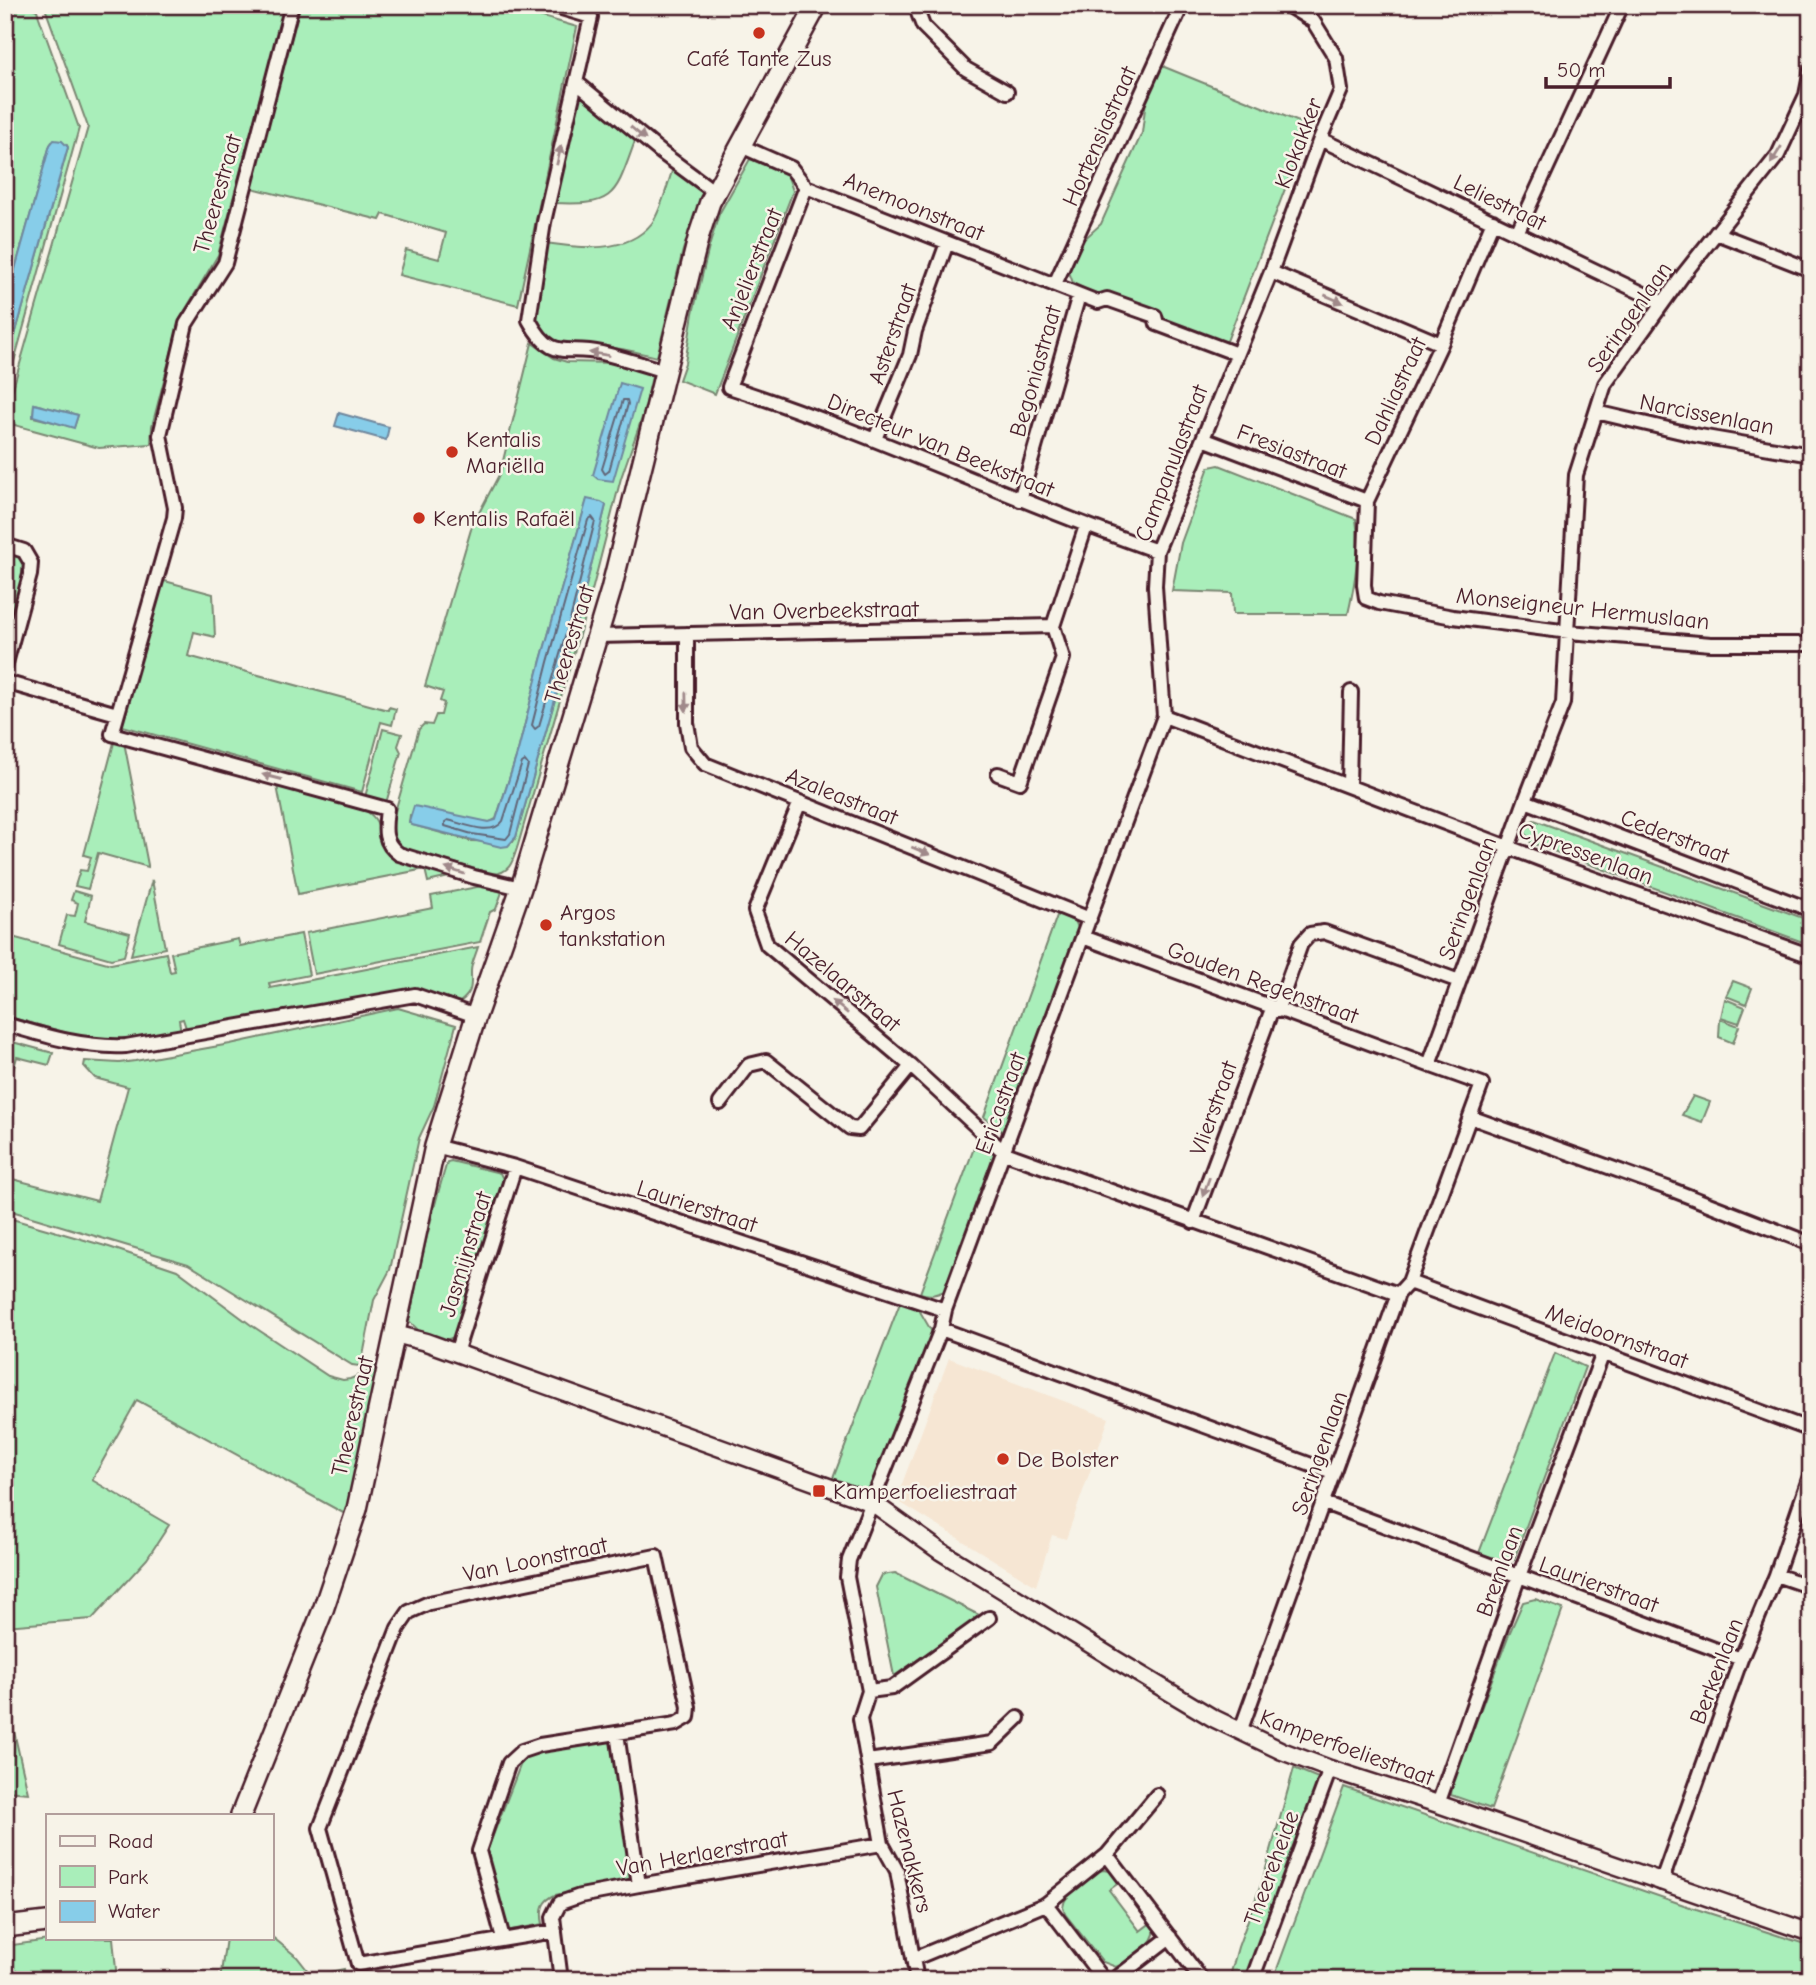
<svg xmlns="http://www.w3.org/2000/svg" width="1816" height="1985" font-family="'Comic Neue',sans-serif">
<rect width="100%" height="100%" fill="#f7f3e8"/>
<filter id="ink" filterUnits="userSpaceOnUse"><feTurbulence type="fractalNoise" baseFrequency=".0143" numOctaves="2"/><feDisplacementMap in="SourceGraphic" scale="14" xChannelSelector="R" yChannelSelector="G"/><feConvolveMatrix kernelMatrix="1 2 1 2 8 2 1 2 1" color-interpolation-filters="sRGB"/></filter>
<g filter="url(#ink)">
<path fill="#f6e6d3" d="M949,1358L1109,1418L1066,1539L1052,1535L1036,1586L896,1500Z"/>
<path fill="#a9eeba" stroke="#7a8672" stroke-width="2" fill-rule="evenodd" d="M44,5H285L218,255L180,319L152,426L151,444L99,448L11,424L13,418L5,416L88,127ZM34,404L78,415L74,427L33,417Z
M300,5H502L577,27L518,305L399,275L406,250L439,259L446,233L383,214L380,220L252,188Z
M28,6L37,10L39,17L79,128L5,394V337L11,338L15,335L68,148L67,145L52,142L50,145L5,305V15Z
M1162,66L1309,126L1227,341L1218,342L1164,320L1160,313L1107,292L1095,294L1073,283L1069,272L1081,242L1101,224L1117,188L1142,133L1146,100Z
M578,90L635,141C615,196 616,206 553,203Z
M750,159L787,174L793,191L715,394L679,380L685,363L693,313L709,247L719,214Z
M673,168L704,189L683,250L657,357C641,353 625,349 608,347C587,344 563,352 546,334C540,328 536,324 535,316L545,243C579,248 627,255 652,223C661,211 668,183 673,168Z
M532,343L554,358L567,362L616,363L653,372L644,412L621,478L593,587L518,845C513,860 511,873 493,874L401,848L394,841L392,822L419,729L424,724L432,725L436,715H441L444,703L440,701L443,692L425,686L472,526L500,473ZM587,500L606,505L577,622L516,837L513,842L470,841L413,825L409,822L410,815L490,822L496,819L518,751L541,660Z
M1219,465L1356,519C1361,550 1355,584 1348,614H1233L1232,593L1172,591L1181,543L1209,467Z
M5,550L20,556L26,568L14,618L5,623Z
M161,580L213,594L215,637L194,632L188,656L388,710L389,707L396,709L392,725L381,722L362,792L119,725Z
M383,729L402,734L398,746L401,752L386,803L365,797Z
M115,739L124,742L148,865V867L98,853L88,889L75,886L80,870L87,871L91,857L84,855Z
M277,786L366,811C385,823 375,835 386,850C395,862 433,868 448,873L449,877L428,882L425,869L298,894Z
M1534,820L1811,921V945L1531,843L1524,831L1527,823Z
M152,880L165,948L131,955Z
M482,886L502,892L496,909L490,912L480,942L314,974L306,933L433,908L431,896Z
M74,891L91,896L85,921L130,933L124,956L111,959L59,944L67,915L75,916L78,903L71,900Z
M1058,913L1076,923L1079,930L1011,1117L1003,1132L984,1117Z
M301,934L309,975L269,983L270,988L478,947C476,954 471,964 471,971C471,986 473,992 460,1002L420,989L187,1031L183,1019L179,1020L181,1032L121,1041L89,1039L5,1016V935L111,964L166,953L170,972L175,971L171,953L238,939L240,946Z
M1733,981L1752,988L1746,1004L1726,996Z
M1725,999L1745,1007L1739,1023L1721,1017Z
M398,1008L456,1025L434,1106L419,1138L390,1270L374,1300L362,1361L359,1366L352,1365L188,1264L5,1209V1177L97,1201L128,1087L95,1078L84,1066L85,1061L119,1063L135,1061L230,1044Z
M1720,1019L1739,1026L1733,1043L1719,1037Z
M5,1040L53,1053L49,1065L17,1057L5,1099Z
M1693,1096L1710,1102L1702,1122L1682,1115Z
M977,1140L997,1153L947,1290C937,1294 931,1297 920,1293Z
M451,1161L500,1173L503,1179L457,1327L454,1337L443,1341L421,1333L409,1321C419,1267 431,1215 447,1162Z
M5,1217L109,1247L177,1270L251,1325L328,1376L343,1380L350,1379L368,1372L378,1363L371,1411L345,1514L137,1400L92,1480L169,1525L147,1559L92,1619L5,1626Z
M900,1303L918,1308L932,1332L871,1495L832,1481Z
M1555,1353L1585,1367L1514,1559L1507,1564L1479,1553Z
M895,1573L981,1616L894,1676L876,1587L882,1575Z
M1535,1599L1563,1609L1491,1809L1451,1795L1452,1786L1509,1634L1523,1602Z
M5,1692L28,1793L5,1791Z
M611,1740L636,1881L555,1895C542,1901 540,1909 543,1924L506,1931L487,1851L523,1758L527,1755Z
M1294,1768L1328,1782L1255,1980H1229L1238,1947L1263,1879Z
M1344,1787L1684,1905L1811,1946V1980H1273Z
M1103,1870L1111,1871L1120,1882L1109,1890L1140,1931L1152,1922C1164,1940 1130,1961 1116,1967L1103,1962L1065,1914L1063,1907C1065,1892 1089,1873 1103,1870Z
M271,1936L297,1957L312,1976L344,1969L346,1980H220L226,1938H271Z
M63,1938H113L117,1980H5V1946Z"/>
<path fill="#87cde9" stroke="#6f879d" stroke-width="2" d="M54,140L62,141L68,147L15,335L11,338L5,337V305L50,145Z
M620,383L640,389L613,481L598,479L593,475Z
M34,404L78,415L74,428L33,416Z
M339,413L389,427L386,440L335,426Z
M587,499L601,502L606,505L577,622L516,837L508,846L501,847L412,825L409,822L414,806L489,822L496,820L518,751L541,660Z"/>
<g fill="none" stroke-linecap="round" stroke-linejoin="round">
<path stroke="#626577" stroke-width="2" d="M623,400H627L628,404L609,471L605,474L602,469Z
M592,517L595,521L570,620L539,726L535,729L532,725L548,662L588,520Z
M525,761L528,765L510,834L506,839L472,834L445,826V822L448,820C464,824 492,837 503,821L522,763Z"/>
<defs>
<path id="minor" d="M292,5L225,263L186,324L160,435L175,508L174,518L112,734L387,809C385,828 382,842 399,854L474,877L521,888
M551,5L591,17L544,222L529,320C553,364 565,344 602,353C623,358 644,365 665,371
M920,5L918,13L923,26L966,69L1007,92
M576,82L662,153L716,193
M1320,139L1663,303
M741,146L791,168L806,187L1098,302L1107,299L1155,316L1157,324L1237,354
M806,187L729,387C875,434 1013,501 1157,551
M1493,221L1441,344L1367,501L1364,585L1366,598L1379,603L1453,617L1569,632L1711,644H1811
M1517,233L1622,5
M1716,233L1811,270
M1271,272L1441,344
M1055,284L1182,5
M1596,412L1694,435L1811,455
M875,439L910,355L915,331L947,243
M1203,439L1367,501
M1020,500L1079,295
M5,545L24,551L31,563L30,575L5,667
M687,634V723L691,747L705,764L1090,919
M597,636L1053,626L1086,526
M5,682L117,714
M1164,716L1547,862L1811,956
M998,774L1020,782L1063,658L1053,626
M1349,786L1351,692
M1525,801L1811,910
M800,802L755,911L767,945L911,1066L1005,1153L1398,1294
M1083,937L1429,1065
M1277,1011L1301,944L1310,934L1324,932L1459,981
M5,1024C46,1036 84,1048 126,1046L415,995L476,1016
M720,1103L749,1065L766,1061L850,1128L859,1129L911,1066
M1470,1117L1670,1189L1811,1244
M435,1146L515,1167L945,1310
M1193,1222L1272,1009
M1409,1282L1811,1430
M941,1329L1333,1473
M456,1353L515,1167
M1324,1503L1741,1659
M1776,1575L1811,1587
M869,1691L892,1688L989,1618
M1240,1732L1398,1294L1409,1282L1482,1084L1429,1065L1525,801L1563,703L1576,475L1605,384L1683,275L1778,155L1806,95L1811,70
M868,1761L992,1743L1018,1718
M1438,1804L1519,1576L1603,1353
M1107,1855L1202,1980
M1661,1883L1741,1659L1776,1575L1811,1473
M1046,1904L1104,1980
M555,1931L358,1964L320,1828L398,1628L409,1612L429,1603L656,1556L689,1707L688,1717L676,1724L617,1733L639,1885
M503,1938L479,1851L509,1763L522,1751L540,1745L617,1733
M913,1959L1046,1904L1107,1855L1157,1795
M561,1980L553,1917L560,1903L580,1896L639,1885L882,1844
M917,1980L897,1871L882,1844L860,1719L869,1691L847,1577L849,1560L941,1329L945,1310L1164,716L1155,586L1157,551L1271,272L1320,139L1341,90L1336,58L1313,21L1287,5
M1114,1980L1170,1937
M1252,1980L1330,1769"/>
<path id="tertiary" d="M395,1334L426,1342L873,1503L940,1551L1116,1660L1213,1718L1282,1751L1330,1769L1438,1804L1811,1933"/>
<path id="secondary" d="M241,1815L323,1610L357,1509L435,1146L476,1016L521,888L611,590L699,235L710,202L817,5
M5,1927L47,1922"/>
</defs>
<use href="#minor" stroke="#4a1f2b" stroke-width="18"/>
<use href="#tertiary" stroke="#4a1f2b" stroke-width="21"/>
<use href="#secondary" stroke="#4a1f2b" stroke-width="24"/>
<use href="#minor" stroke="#f7f3e8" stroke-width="12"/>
<use href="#tertiary" stroke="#f7f3e8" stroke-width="16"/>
<use href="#secondary" stroke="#f7f3e8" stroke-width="19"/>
</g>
<defs><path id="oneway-solid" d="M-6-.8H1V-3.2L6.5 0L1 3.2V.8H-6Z" transform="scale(1.75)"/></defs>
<g fill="#a0898a">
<use href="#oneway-solid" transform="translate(638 133) rotate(40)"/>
<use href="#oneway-solid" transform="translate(559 155) rotate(-77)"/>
<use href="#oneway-solid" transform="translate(1776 155) rotate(122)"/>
<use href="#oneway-solid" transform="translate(1334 299) rotate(23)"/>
<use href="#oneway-solid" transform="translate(599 354) rotate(-171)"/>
<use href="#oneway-solid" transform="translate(686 702) rotate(89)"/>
<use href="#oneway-solid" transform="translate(272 777) rotate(-165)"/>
<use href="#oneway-solid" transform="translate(921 851) rotate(22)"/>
<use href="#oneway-solid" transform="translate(455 871) rotate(-163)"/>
<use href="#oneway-solid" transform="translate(840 1007) rotate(-140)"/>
<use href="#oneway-solid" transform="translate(1206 1187) rotate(110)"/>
</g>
</g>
<g fill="#c8321e" stroke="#f7f3e8" stroke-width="2.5">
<circle cx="759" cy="33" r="7"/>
<circle cx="452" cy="452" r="7"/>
<circle cx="419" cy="518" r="7"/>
<circle cx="546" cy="925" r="7"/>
<circle cx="1003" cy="1459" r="7"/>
<rect x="812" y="1484" width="14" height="14" rx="3.5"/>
</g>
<g text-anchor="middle" stroke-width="5" stroke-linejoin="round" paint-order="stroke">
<g font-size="23" fill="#4a1f2b" stroke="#f7f3e8" text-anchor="start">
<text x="759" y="66" text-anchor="middle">Café Tante Zus</text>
<text x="466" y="447">Kentalis<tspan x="466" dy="26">Mariëlla</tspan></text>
<text x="433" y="526">Kentalis Rafaël</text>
<text x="560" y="920">Argos<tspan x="560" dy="26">tankstation</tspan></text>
<text x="1017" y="1467">De Bolster</text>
<text x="833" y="1499">Kamperfoeliestraat</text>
</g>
<g font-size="23" fill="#4a1f2b" stroke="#f7f3e8">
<text transform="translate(1099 136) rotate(-66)" y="8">Hortensiastraat</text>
<text transform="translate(1298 143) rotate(-69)" y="8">Klokakker</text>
<text transform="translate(217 194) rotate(-74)" y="8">Theerestraat</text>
<text transform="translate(1500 202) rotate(26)" y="8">Leliestraat</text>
<text transform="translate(914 206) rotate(22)" y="8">Anemoonstraat</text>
<text transform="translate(751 269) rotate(-68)" y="8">Anjelierstraat</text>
<text transform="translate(1629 317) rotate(-55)" y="8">Seringenlaan</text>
<text transform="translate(892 334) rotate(-71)" y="8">Asterstraat</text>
<text transform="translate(1035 371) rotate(-74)" y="8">Begoniastraat</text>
<text transform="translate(1395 391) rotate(-65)" y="8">Dahliastraat</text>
<text transform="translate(1707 414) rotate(11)" y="8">Narcissenlaan</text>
<text transform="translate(941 445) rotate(22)" y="8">Directeur van Beekstraat</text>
<text transform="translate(1292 451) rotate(21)" y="8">Fresiastraat</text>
<text transform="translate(1171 463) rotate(-69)" y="8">Campanulastraat</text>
<text transform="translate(1583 608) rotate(6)" y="8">Monseigneur Hermuslaan</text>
<text transform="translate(824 610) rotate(-1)" y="8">Van Overbeekstraat</text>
<text transform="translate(569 644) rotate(-73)" y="8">Theerestraat</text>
<text transform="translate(842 796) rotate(22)" y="8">Azaleastraat</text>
<text transform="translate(1675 836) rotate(21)" y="8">Cederstraat</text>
<text transform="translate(1586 853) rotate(20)" y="8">Cypressenlaan</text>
<text transform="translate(1467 898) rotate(-70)" y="8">Seringenlaan</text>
<text transform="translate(843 981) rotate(40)" y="8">Hazelaarstraat</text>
<text transform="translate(1263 982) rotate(20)" y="8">Gouden Regenstraat</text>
<text transform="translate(1000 1103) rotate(-70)" y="8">Ericastraat</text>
<text transform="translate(1213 1108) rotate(-70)" y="8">Vlierstraat</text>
<text transform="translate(697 1206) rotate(18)" y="8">Laurierstraat</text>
<text transform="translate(465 1254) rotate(-73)" y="8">Jasmijnstraat</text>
<text transform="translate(1617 1336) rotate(20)" y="8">Meidoornstraat</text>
<text transform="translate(352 1416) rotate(-77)" y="8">Theerestraat</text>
<text transform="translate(1319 1453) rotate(-71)" y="8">Seringenlaan</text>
<text transform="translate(535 1559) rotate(-12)" y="8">Van Loonstraat</text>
<text transform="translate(1499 1571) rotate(-70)" y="8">Bremlaan</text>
<text transform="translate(1599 1584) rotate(20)" y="8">Laurierstraat</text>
<text transform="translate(1716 1671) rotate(-69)" y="8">Berkenlaan</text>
<text transform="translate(1347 1747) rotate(20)" y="8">Kamperfoeliestraat</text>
<text transform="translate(910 1851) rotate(76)" y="8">Hazenakkers</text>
<text transform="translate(702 1853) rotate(-10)" y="8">Van Herlaerstraat</text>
<text transform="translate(1271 1868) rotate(-70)" y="8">Theereheide</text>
</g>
</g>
<rect width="1816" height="1985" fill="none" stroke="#f7f3e8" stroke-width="28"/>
<rect x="14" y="14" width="1788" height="1957" fill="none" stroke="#4a1f2b" stroke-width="2.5" filter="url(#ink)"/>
<rect x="46" y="1814" width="228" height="126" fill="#f7f3e8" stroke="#b29e9c" stroke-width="2"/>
<rect x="60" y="1836" width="35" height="10" fill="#f7f3e8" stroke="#b29e9c" stroke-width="2"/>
<text x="108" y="1848" font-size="21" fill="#4a1f2b">Road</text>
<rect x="60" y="1866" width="35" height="21" fill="#a9eeba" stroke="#b29e9c" stroke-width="2"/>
<text x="108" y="1884" font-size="21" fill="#4a1f2b">Park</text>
<rect x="60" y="1901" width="35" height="21" fill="#87cde9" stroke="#b29e9c" stroke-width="2"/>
<text x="108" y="1918" font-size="21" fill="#4a1f2b">Water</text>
<path d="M1546 77v10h124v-10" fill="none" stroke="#4a1f2b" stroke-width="3.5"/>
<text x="1557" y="77" font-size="21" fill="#4a1f2b" stroke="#f7f3e8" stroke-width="5" paint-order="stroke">50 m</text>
</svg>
